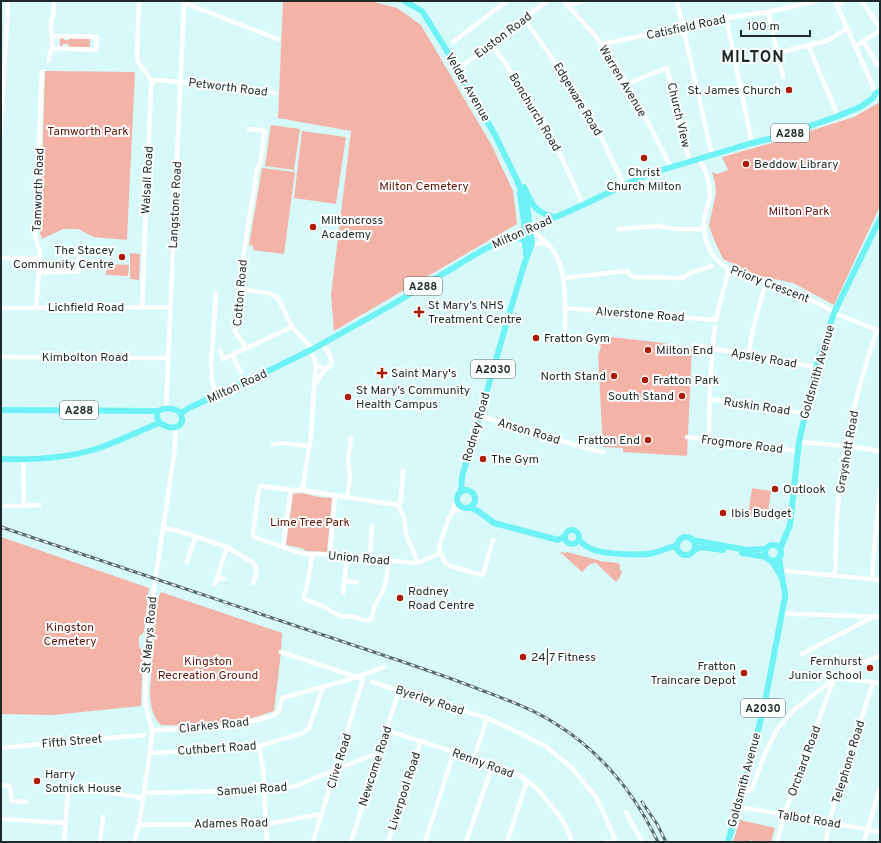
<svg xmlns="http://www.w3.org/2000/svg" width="881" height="843" font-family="Overpass,sans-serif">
<rect width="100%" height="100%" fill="#d8f9f9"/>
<path fill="#f3b3a6" d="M283,1H370L397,8L421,25L492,146L513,191L517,224L334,331L331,295L351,131L278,118Z
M60,37H64V40H69V37L90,38V47H69L68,44H63V46H60Z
M45,71L135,72L127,240L94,237L78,229H63L42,239L40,233Z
M880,102V206L834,305L793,283L756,275L723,259L713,237L709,225L716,193L715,182L712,172L717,174L728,170L722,157L775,142L854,117Z
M271,125L300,129L294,170L265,166Z
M302,131L346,137L336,204L294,198Z
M262,168L295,172L284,254L253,250V246L249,245Z
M130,253L140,254L139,280L130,279Z
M107,264L129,265L128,276L106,275Z
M611,337L656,342L692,348L687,456L623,452V448L603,447L598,356L601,346L599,344L603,339L606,341Z
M752,488L771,491L767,519L748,516Z
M302,493L319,497L332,498L327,552L306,551L301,548L286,545L293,494Z
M1,537L149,588L144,632L139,637C139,643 138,647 143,651L141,706L53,715L1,714Z
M559,551L565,553L567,552L601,561L618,563L620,565V571H622L620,577L616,582L596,563L590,564L582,572Z
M161,592L282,633L281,652L274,711L240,722L195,726L161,725C152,716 150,704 150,692L156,603Z
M740,820L775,828L771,842H759L750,840V842H733Z"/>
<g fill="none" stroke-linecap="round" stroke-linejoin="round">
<path stroke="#fff" stroke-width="4.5" d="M139,1L137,56L138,62L153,82
M564,1C577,17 593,31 604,47C630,84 650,127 671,167
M677,1L712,155
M835,1L876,93
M862,1L880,28
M184,3L278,39
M567,5L584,1
M837,6L845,1
M768,12L783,77
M726,18L752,143
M524,19L575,90L596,126L624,185
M863,41L877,64L880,65
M453,42L507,1
M492,44C510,71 530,97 545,125C560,151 571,179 583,205
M603,45L608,43L726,18L768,12L817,1
M808,45L838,116
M855,47L863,41L880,31
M52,48L96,50L97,37L52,36
M777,53L829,40L847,28
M49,60L50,53L52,48V36L51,29V20L53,16L54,1
M458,69L547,1
M627,84L644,77L667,68L682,133L690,162
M1,133L8,1
M699,159L706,172L709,184L710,196L704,219V229L706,240L711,253L719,262L729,270L791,290L825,307L834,313L880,331
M530,228C538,236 548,242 554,252C567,270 565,308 565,330
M619,229L658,226L676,229H704
M531,247C537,242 542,243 549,245
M1,258H40
M40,272H65L66,253H79V271L65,272
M563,278L627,271L630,275L634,277L680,278L684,277L690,273L712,266
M239,289L269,293L278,298L292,327
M216,293L211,366L212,381L217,396
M142,307L151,85L153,82L156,80L204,84L275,93
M1,308L170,307
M36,308L40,258V252L35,236L42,72
M565,308L716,320L719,306L729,270
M694,345L816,367
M246,348L235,331V326L245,245L257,170L260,163L265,131L249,129
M220,351L223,359L292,327L313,349
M232,355L241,372
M748,355L753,329L764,289
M1,357L168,358
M316,365L326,369L330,366L332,362L330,356L323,344
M315,385L320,376L326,369
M709,399L805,413
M166,409L184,1
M480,416L578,446L603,452
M687,437L797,451
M709,440C709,402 710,365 715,327
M799,442L846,446L880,451
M273,445L280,443L309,446
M23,460L24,505
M303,486L304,490L307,491L398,505L401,500L403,471
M347,497L350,478L348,459L351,438
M457,500L452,513L449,518L439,546L440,553L445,562L450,566L481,575L483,574L493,540
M5,506L39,505
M399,507L404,518L406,534L418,563
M452,513L463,507
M287,518L291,490
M163,528L179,531L227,547L252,562C259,568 256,576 253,583
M283,547L286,522
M297,552L257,538L253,536V531L259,490L261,486L291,490H300L303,486L311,436L314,389L316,365L315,360L310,351
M300,553L306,554H320L370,558L412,563H418L440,553
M312,555L308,581L304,597V599L325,607L334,613L344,617L350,616L368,621L372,618L374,607L382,593L386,581L389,560
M330,555L335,496
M370,558L372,526
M187,562L195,537
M787,571L880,580
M835,576C836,552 836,527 838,503C843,444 858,386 877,330
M217,577L224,579
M872,580L875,540L880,490
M344,581L357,582
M215,584L227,547
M343,593L347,557
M782,613L797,614
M801,614L880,617
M281,652L363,679L313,842
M802,654L875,616
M838,678C851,668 865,661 880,656
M372,682L487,718L522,734L545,746L571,767L596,797L606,818L616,842
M152,730C190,729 228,729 264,718C268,717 275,716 278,712C281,708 280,702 282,698L348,680L384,667
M387,731C409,737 432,745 454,752C483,761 515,767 537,789C542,793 545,798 549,803C559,814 568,827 572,842
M259,746L263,770L267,842
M1,748L144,735
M150,753L236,749L259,746L303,733L309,728L323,687
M474,758L487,718
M359,760L373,755H378
M1,785L9,786L10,788L12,801L26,802
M742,792L749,791L752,788L766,751L778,728L794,710L833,680L838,678L880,683
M144,793L264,790L296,786L355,762
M738,807L829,822L880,832
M626,812L642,842
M1,819L65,823
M139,825L266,824L322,814
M64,842L68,792L70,790L100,791L143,798
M100,842L103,817
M134,842L139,825L150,753L152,730L145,702L147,642L154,588L174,455L176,427
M351,842L399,690
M388,842L421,741
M425,842L454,752
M466,842L493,764
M507,842L527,781
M606,842L616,841
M777,842L784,815L833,681
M826,842L829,822L873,682
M864,842L880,788"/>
<path stroke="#6ff2f5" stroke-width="6" d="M404,1L422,11L444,46L495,135L516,178L527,204L532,244L525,262L511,308L464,470L462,477L461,492
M524,187C532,204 534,212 554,217
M520,193L526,236V254
M511,236C517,236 520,238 525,241V247
M1,410L158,411C165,407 181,407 182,418C184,434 151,428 158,411
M181,413L191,407L260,375L313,349L390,306L481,251L501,241L583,205L624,185L652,173L752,143L782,136L838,116L860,107L873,98L876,93L880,91
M1,459C33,460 69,458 99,448C119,441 137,432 157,424L159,422
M457 499a9 9 0 1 1 18 0a9 9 0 1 1-18 0Z
M469,507L478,511L494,523L558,540L565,536
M565 537a7 7 0 1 1 14 0a7 7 0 1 1-14 0Z
M677 546a9 9 0 1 1 18 0a9 9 0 1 1-18 0Z
M579,540C583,544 588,548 594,550C605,554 642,556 653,553C661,551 669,547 677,546
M692,540L747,550L766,549
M765 553a8 8 0 1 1 16 0a8 8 0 1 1-16 0Z
M780,549L790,525L799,442L816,367L834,313L880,219
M694,550L702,547L723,550
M742,553L767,557
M771,560L781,576
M728,842L748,771L765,702L785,597V592L782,578L779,557"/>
<defs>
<path id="rail" d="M1,527C117,566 234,605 350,644C394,659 438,673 481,690C507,700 533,709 556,724C601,752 635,794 658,842
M642,802L657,824L666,842"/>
</defs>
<use href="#rail" stroke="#586b6b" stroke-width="3"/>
<use href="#rail" stroke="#fefefe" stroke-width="1.5" stroke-dasharray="4.5" stroke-linecap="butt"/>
</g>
<g fill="#aa1b02" stroke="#fefefe" stroke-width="1.5">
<circle cx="789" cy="90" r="4"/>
<circle cx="644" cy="158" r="4"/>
<circle cx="746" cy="164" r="4"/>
<circle cx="313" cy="227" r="4"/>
<circle cx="122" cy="257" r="4"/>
<path d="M417 306h4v4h4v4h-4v4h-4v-4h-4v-4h4z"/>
<circle cx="536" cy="338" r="4"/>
<circle cx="648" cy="350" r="4"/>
<path d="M380 367h4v4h4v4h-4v4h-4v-4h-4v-4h4z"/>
<circle cx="614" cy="376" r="4"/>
<circle cx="645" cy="380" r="4"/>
<circle cx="682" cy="396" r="4"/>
<circle cx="348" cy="397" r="4"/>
<circle cx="648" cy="440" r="4"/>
<circle cx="483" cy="459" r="4"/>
<circle cx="775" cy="489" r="4"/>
<circle cx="723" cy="513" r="4"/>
<circle cx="400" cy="598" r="4"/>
<circle cx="523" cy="657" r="4"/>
<circle cx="870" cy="668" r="4"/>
<circle cx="744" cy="673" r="4"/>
<circle cx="37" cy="781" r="4"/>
</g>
<g text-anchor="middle" stroke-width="4" stroke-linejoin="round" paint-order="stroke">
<g fill="#fefefe" stroke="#616a6a" stroke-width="1">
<rect x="771" y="124" width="38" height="18" rx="3"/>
<rect x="404" y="277" width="38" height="18" rx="3"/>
<rect x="471" y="360" width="44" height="18" rx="3"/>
<rect x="60" y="401" width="38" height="18" rx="3"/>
<rect x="741" y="699" width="44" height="18" rx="3"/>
</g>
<g font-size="11" font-weight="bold" fill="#1e2a2a">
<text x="790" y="137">A288</text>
<text x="423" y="290">A288</text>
<text x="493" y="373">A2030</text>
<text x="79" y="414">A288</text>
<text x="763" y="712">A2030</text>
</g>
<g font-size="12" fill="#1e2a2a" stroke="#fefefe">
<text transform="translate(686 27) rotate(-12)" y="4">Catisfield Road</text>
<text transform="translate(503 35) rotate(-37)" y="4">Euston Road</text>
<text transform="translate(623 81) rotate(59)" y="4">Warren Avenue</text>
<text transform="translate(228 87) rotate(7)" y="4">Petworth Road</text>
<text transform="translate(468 87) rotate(60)" y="4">Velder Avenue</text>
<text transform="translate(578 99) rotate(59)" y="4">Edgeware Road</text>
<text transform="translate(535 112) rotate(59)" y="4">Bonchurch Road</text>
<text transform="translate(679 115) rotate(77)" y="4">Church View</text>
<text transform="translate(147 180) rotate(-87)" y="4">Walsall Road</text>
<text transform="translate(38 190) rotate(-88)" y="4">Tamworth Road</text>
<text transform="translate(175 205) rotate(-87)" y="4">Langstone Road</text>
<text transform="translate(522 232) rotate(-24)" y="4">Milton Road</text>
<text transform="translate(770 284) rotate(21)" y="4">Priory Crescent</text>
<text transform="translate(240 293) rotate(-85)" y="4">Cotton Road</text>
<text x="86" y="311">Lichfield Road</text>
<text transform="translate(640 314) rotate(4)" y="4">Alverstone Road</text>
<text x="85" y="361">Kimbolton Road</text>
<text transform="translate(764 358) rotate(10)" y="4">Apsley Road</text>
<text transform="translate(817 372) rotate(-74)" y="4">Goldsmith Avenue</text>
<text transform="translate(237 386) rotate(-25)" y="4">Milton Road</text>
<text transform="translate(757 406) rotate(8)" y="4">Ruskin Road</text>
<text transform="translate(476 427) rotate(-74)" y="4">Rodney Road</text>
<text transform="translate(529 431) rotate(17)" y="4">Anson Road</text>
<text transform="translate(742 444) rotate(7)" y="4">Frogmore Road</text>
<text transform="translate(847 452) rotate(-80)" y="4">Grayshott Road</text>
<text transform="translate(359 558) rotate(5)" y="4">Union Road</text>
<text transform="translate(149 635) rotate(-85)" y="4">St Marys Road</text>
<text transform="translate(430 700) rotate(18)" y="4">Byerley Road</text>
<text transform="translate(214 725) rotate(-6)" y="4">Clarkes Road</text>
<text transform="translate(72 741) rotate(-5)" y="4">Fifth Street</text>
<text transform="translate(217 748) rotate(-4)" y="4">Cuthbert Road</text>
<text transform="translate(339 761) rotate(-73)" y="4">Clive Road</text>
<text transform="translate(804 761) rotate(-70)" y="4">Orchard Road</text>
<text transform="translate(848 762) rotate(-73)" y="4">Telephone Road</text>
<text transform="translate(483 763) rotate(20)" y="4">Renny Road</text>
<text transform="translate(375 766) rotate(-72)" y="4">Newcome Road</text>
<text transform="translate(744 780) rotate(-75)" y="4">Goldsmith Avenue</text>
<text transform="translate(252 789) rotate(-4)" y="4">Samuel Road</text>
<text transform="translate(404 791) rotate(-72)" y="4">Liverpool Road</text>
<text transform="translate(809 819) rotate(9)" y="4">Talbot Road</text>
<text transform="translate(231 823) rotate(-1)" y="4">Adames Road</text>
</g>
<g font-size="12" fill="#1e2a2a" stroke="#fefefe" text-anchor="start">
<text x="781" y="94" text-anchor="end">St. James Church</text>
<text x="754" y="168">Beddow Library</text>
<text x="644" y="176" text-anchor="middle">Christ<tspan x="644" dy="14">Church Milton</tspan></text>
<text x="321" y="224">Miltoncross<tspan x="321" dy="14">Academy</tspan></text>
<text x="114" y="254" text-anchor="end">The Stacey<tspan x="114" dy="14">Community Centre</tspan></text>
<text x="428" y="309">St Mary’s NHS<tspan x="428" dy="14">Treatment Centre</tspan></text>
<text x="544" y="342">Fratton Gym</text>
<text x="656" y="354">Milton End</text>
<text x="391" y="377">Saint Mary's</text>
<text x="606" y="380" text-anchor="end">North Stand</text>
<text x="653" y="384">Fratton Park</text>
<text x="356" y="394">St Mary’s Community<tspan x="356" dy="14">Health Campus</tspan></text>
<text x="674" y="400" text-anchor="end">South Stand</text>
<text x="640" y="444" text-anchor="end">Fratton End</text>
<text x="491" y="463">The Gym</text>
<text x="783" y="493">Outlook</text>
<text x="731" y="517">Ibis Budget</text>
<text x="408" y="595">Rodney<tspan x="408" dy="14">Road Centre</tspan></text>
<text x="531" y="661">24|7 Fitness</text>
<text x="862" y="665" text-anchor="end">Fernhurst<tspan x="862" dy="14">Junior School</tspan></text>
<text x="736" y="670" text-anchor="end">Fratton<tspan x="736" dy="14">Traincare Depot</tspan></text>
<text x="45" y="778">Harry<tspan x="45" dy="14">Sotnick House</tspan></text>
</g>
<g font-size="12" fill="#621509" stroke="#fefefe">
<text x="88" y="135">Tamworth Park</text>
<text x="424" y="190">Milton Cemetery</text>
<text x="799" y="215">Milton Park</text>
<text x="310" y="526">Lime Tree Park</text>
<text x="70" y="631">Kingston<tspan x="70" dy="14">Cemetery</tspan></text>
<text x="208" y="665">Kingston<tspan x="208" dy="14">Recreation Ground</tspan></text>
</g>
<g font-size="16" font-weight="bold" letter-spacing="1" fill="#1e2a2a" stroke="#fefefe">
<text x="753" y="62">MILTON</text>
</g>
</g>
<rect width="881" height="843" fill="none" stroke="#1e2a2a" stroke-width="4"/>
<path d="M741 30v6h69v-6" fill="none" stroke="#1e2a2a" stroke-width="2"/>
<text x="747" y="30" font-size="12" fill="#1e2a2a" stroke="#fefefe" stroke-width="3" paint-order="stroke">100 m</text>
</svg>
